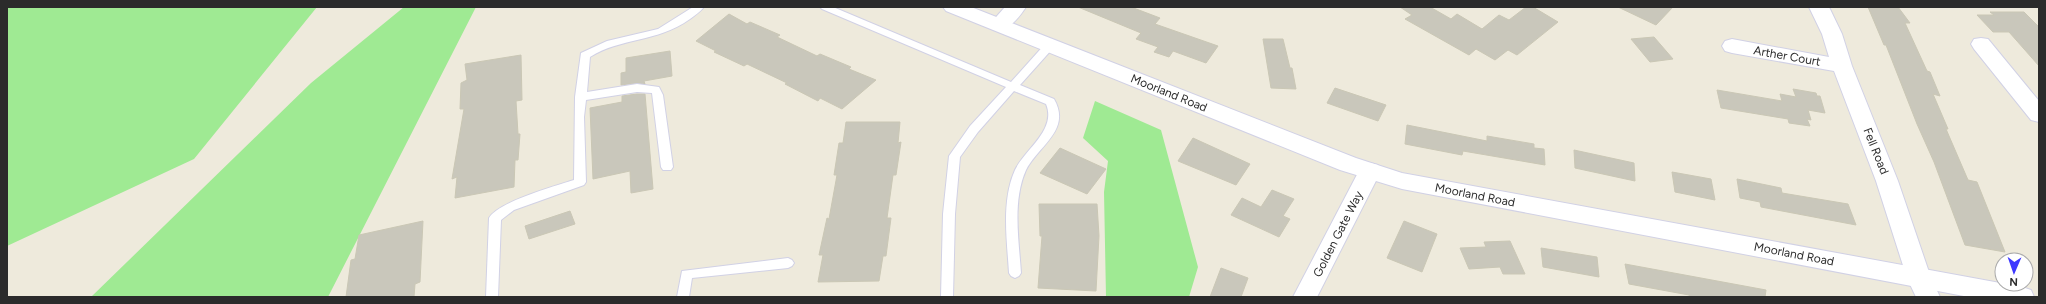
<svg xmlns="http://www.w3.org/2000/svg" width="2046" height="304" font-family="Figtree,sans-serif">
<rect width="100%" height="100%" fill="#eeeadc"/>
<path fill="#9fea93" d="M7,7H317L194,159L7,246Z
M404,7H476L328,297H91L311,83Z
M1095,101L1161,130L1198,267L1189,297H1106L1104,192L1108,161L1083,138Z"/>
<path fill="#c9c7bb" stroke="#cac7b5" d="M1078,7H1131L1160,18L1155,24L1218,46L1206,63L1173,51L1169,57L1154,52L1158,47L1136,39L1141,33Z
M1400,7H1430L1451,19L1457,14L1482,29L1499,15L1509,20L1526,7H1533L1558,22L1517,55L1508,50L1495,60L1476,49L1469,55L1405,19L1412,15Z
M1618,7H1673L1656,25Z
M1868,7H1898L1910,23H1905L1927,71L1930,72L1940,96L1933,94L1948,129H1946L1968,180L1977,182L2005,252L1965,245L1934,162L1917,124L1886,45H1884Z
M1990,12H2024L2039,27V66L2009,32H1993L1977,15H1994Z
M729,14L747,24L750,22L780,35L777,37L817,56L820,54L851,67L849,69L876,80L842,109L820,98L818,101L785,84L787,83L747,64L744,66L714,52L716,51L696,41Z
M1654,37L1673,59L1650,62L1631,39Z
M1263,39H1283L1290,68H1292L1296,89L1271,88Z
M670,51L672,76L644,81L645,84L637,83L621,85V73L626,72V58Z
M521,55L522,100L516,101L518,134H520L518,160H515L514,187L455,198L457,177L452,179L464,109H460L461,83L467,80L465,64Z
M1335,88L1386,105L1378,121L1327,103Z
M1793,89L1816,93L1817,96H1820L1825,113L1808,110L1811,120L1807,119L1810,126L1789,123L1788,119L1721,108L1717,90L1782,101L1780,94L1796,97Z
M637,94H645L653,189L631,193L630,171L593,179L590,108L622,102V96Z
M846,122H900L898,143L901,142L896,175H893L887,218H891L886,256H883L879,281L818,282L823,255H819L827,218L829,219L837,175H834L839,143H843Z
M1407,125L1487,141V136L1534,144V148L1544,149L1545,165L1463,151L1462,155L1405,144Z
M1193,138L1250,164L1236,185L1178,161Z
M1060,148L1106,169L1087,194L1040,173Z
M1574,150L1634,163L1635,181L1575,168Z
M1672,172L1711,179L1715,200L1675,192Z
M1737,179L1781,188L1782,193L1848,204L1856,225L1761,207L1760,202L1740,198Z
M1272,190L1294,199L1283,216L1290,219L1279,237L1231,215L1242,198L1261,207Z
M1039,204H1097L1099,236L1096,291L1038,288L1042,236H1040Z
M570,211L575,224L529,239L525,226Z
M423,221L420,282L415,284L414,297H346L351,260L355,259L359,235Z
M1404,221L1437,234L1422,272L1387,258Z
M1510,241L1525,274H1503L1500,267L1469,269L1460,248L1486,247L1484,242Z
M1541,248L1597,257L1599,277L1543,267Z
M1625,264L1766,290L1765,297H1690L1689,295L1629,284Z
M1221,268L1248,278L1241,297H1210Z"/>
<g fill="none" stroke-linecap="round" stroke-linejoin="round">
<defs>
<path id="service" d="M693,7H704C700,12 695,15 690,19C656,43 622,37 590,57L587,92L637,84L659,87L663,95L673,167L671,170H663L661,167L652,93L637,92L586,100L584,117L586,182L584,185L514,210L501,220L498,297H486L489,218C498,202 555,186 574,180L575,97L581,53L607,41L658,29Z
M820,7H833L1011,82L1046,43H1054L1055,45L1054,47L1020,85L1054,99C1072,130 1038,146 1026,170C1012,201 1019,241 1021,273L1019,276L1015,278L1011,276L1009,273C1007,240 1001,201 1015,170C1025,149 1057,130 1046,104L1014,91L978,132L960,157L955,214L953,297H941L943,214L949,156L970,126L1006,87L822,9Z
M788,258L792,260L794,263L792,266L788,268L692,278L689,297H677L682,271Z"/>
<path id="minor" d="M1005,7H1026C1018,19 1007,33 992,29L989,25Z
M1809,7H1829L1842,34L1852,66L1898,181L1931,278L1940,297H1916L1907,278L1876,181L1834,71L1732,53L1725,51L1722,46L1725,41L1732,39L1829,57L1822,34Z
M1981,38L1988,39L2039,101V122L2031,120L1974,49L1971,44L1974,39Z
M1370,163L1378,165L1381,171L1317,297H1293L1362,165Z"/>
<path id="tertiary" d="M943,7H971L1356,158L1402,173L2022,287L2031,290L2034,297H1969L1402,189L1340,170L946,11Z"/>
</defs>
<use href="#service" stroke="#d1d1e5" stroke-width="2"/>
<use href="#minor" stroke="#d1d1e5" stroke-width="2"/>
<use href="#tertiary" stroke="#d1d1e5" stroke-width="2"/>
<use href="#service" fill="#fff" fill-rule="evenodd"/>
<use href="#minor" fill="#fff" fill-rule="evenodd"/>
<use href="#tertiary" fill="#fff" fill-rule="evenodd"/>
</g>
<g text-anchor="middle" stroke-width="3.5" stroke-linejoin="round" paint-order="stroke">
<g font-size="12" fill="#2b2b2b" stroke="#fff">
<text transform="translate(1787 56) rotate(10)" y="4">Arther Court</text>
<text transform="translate(1169 93) rotate(22)" y="4">Moorland Road</text>
<text transform="translate(1876 151) rotate(68)" y="4">Fell Road</text>
<text transform="translate(1475 195) rotate(11)" y="4">Moorland Road</text>
<text transform="translate(1338 234) rotate(-63)" y="4">Golden Gate Way</text>
<text transform="translate(1794 254) rotate(11)" y="4">Moorland Road</text>
</g>
</g>
<rect width="2046" height="304" fill="none" stroke="#2b2b2b" stroke-width="16"/>
<g transform="translate(2014 272) rotate(182)"><circle r="19" fill="#ffffff" stroke="#aaaaaa"/>
<path d="M0-3L7 15L0 10L-7 15Z" fill="#3d38ff"/>
<text y="-6" font-size="11" font-weight="bold" text-anchor="middle" fill="#2b2b2b">N</text>
</g>
</svg>
